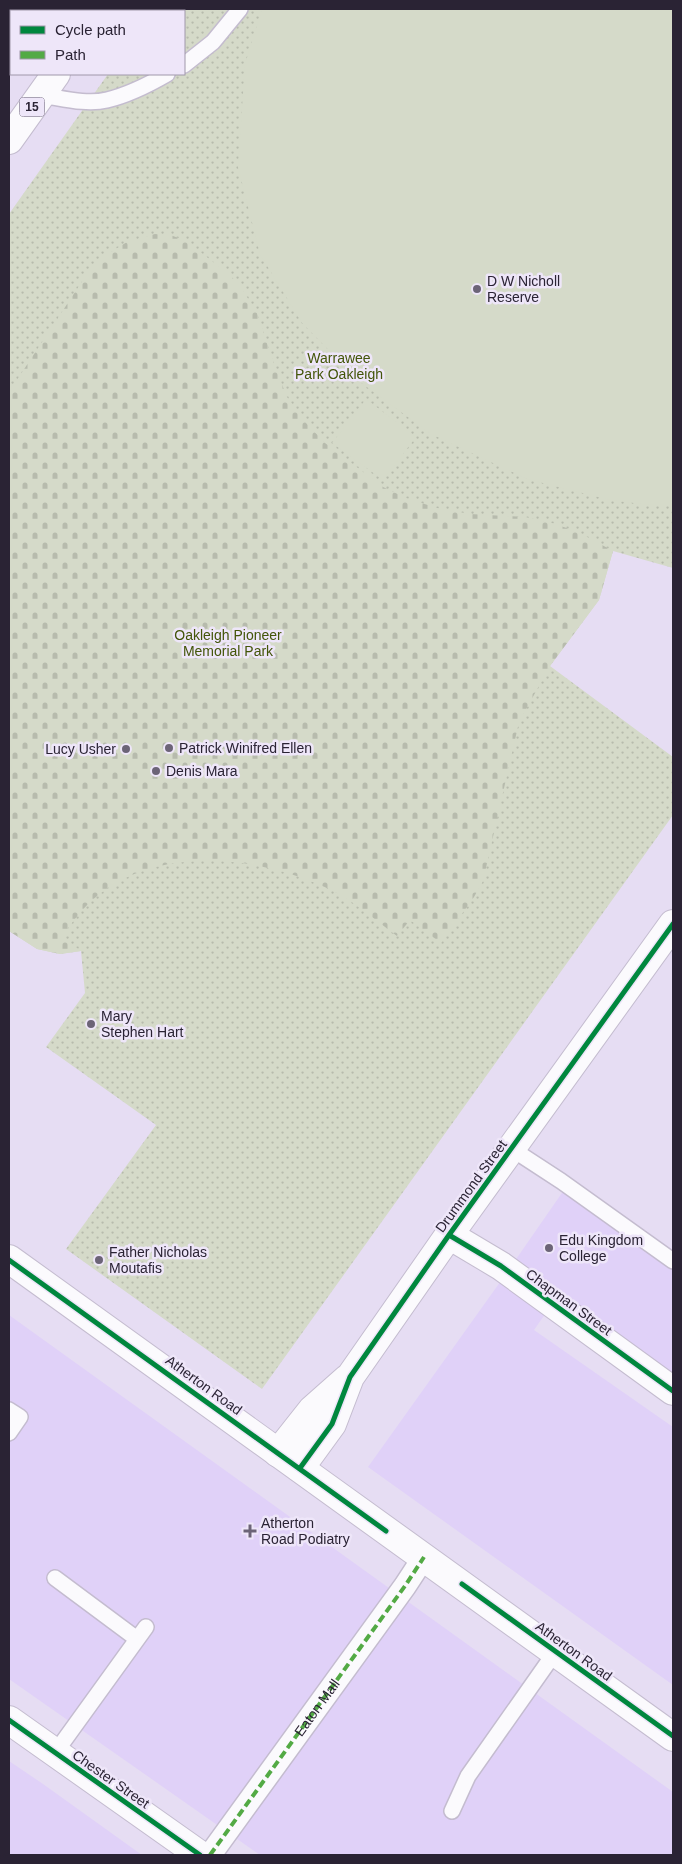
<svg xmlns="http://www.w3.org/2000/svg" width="682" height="1864" font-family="Arial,sans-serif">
<defs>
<pattern id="green-dots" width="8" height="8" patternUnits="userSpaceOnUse" patternTransform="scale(1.25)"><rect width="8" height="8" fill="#d5dac9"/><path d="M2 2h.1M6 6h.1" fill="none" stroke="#b7bbad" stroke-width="1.8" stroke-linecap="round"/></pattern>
<pattern id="cemetery-stones" width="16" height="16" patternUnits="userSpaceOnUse" patternTransform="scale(1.25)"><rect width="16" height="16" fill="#d5dac9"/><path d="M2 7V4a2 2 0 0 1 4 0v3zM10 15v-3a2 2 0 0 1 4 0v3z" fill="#b7bbad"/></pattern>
</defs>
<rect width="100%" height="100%" fill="#e6ddf3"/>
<path fill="#e0d1f8" d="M564,1190L673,1268V1376L512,1265Z
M503,1278L548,1310L534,1330L673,1427V1685L368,1467Z
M9,1315L673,1792V1855H260L9,1679Z
M9,1761L43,1784L142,1855H9Z"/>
<path fill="url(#green-dots)" d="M155,9H673V568L613,551L599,600L550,666L673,757V815L262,1389L66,1249L156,1125L46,1047L85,993L81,951L60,954L37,949L9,931V214L108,74H184V11H153Z"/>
<path fill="url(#cemetery-stones)" d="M155,234L173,236L186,241L230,275L242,289L257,313L275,367L287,397L306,423L325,443L383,487L406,498L437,508L470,514L525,517L552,523L578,532L613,551L599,600L550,666L519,722L483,881L474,897L441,943L410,920L397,936C379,923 355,902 335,892C269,858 170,844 105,890C87,902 74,919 62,937L81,951L60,954L37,949L9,931V392L85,277L103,257L127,242Z"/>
<path fill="#d5dac9" d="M262,9H673V505H650L610,500L527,479L431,434L360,382L302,323L260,254L238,167L245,64Z
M366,399L416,437L383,480L332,443Z"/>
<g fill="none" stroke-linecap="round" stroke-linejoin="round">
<defs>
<path id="service" d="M184,65L213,42L240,9
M41,95C62,98 86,105 107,100C128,95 148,85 167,74
M512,1149L561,1181L673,1261
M9,1410L20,1417L9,1433
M55,1578L137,1639
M55,1753L146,1627
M452,1811L468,1776L556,1651"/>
<g id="pedestrian">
<path id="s1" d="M210,1855L405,1586L424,1557"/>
</g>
<path id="minor" d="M449,1235L501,1266L673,1391
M278,1453L312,1410L347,1379
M300,1468L332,1424L350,1377L449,1235L673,924
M9,1720L200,1855"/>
<path id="tertiary" d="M9,1259L673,1737"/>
<path id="trunk" d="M100,11L102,9
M9,140L56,74"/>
</defs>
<use href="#service" stroke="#c4bccf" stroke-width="18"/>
<use href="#pedestrian" stroke="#c4bccf" stroke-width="25"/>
<use href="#minor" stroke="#c4bccf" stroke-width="30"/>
<use href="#tertiary" stroke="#c4bccf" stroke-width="30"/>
<use href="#trunk" stroke="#c4bccf" stroke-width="30"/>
<use href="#service" stroke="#fbfafd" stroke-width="15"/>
<use href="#pedestrian" stroke="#fbfafd" stroke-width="22"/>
<use href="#minor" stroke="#fbfafd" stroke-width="28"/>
<use href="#tertiary" stroke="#fbfafd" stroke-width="28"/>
<use href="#trunk" stroke="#fbfafd" stroke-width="28"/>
<path stroke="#53aa45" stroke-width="4" stroke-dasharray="8 4" stroke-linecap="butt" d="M210,1855L405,1586L424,1557"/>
<defs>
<path id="cycleway" d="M449,1235L501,1266L673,1391
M9,1260L386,1531
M300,1468L332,1424L350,1377L449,1235L673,924
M462,1584L673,1736
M9,1720L200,1855"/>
</defs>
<use href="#cycleway" stroke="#eee6f9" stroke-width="8"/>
<use href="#cycleway" stroke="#00873e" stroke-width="5"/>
</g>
<g fill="#6c6477" stroke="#eee6f9" stroke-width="2">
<circle cx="477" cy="289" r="5"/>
<circle cx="169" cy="748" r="5"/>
<circle cx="126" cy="749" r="5"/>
<circle cx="156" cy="771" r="5"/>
<circle cx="91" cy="1024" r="5"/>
<circle cx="549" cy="1248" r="5"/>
<circle cx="99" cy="1260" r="5"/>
<path d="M247.5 1523.5h5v5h5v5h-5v5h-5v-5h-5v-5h5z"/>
</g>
<g text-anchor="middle" stroke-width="5" stroke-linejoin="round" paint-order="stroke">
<rect fill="#eee6f9" stroke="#655e6f" stroke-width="1" x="19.5" y="97.5" width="25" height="19" rx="4"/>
<g font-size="12" font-weight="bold" fill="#2a2334">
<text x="32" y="111">15</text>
</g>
<g font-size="14" fill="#2a2334" stroke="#eee6f9" text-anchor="start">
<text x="487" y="286">D W Nicholl<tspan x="487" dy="16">Reserve</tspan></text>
<text x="179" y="753">Patrick Winifred Ellen</text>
<text x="116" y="754" text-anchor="end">Lucy Usher</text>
<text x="166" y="776">Denis Mara</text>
<text x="101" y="1021">Mary<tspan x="101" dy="16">Stephen Hart</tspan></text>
<text x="559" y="1245">Edu Kingdom<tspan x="559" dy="16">College</tspan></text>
<text x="109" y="1257">Father Nicholas<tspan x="109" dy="16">Moutafis</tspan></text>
<text x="261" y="1528">Atherton<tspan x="261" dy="16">Road Podiatry</tspan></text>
</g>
<g font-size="14" fill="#435509" stroke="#eee6f9">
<text x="339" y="363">Warrawee<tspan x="339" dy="16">Park Oakleigh</tspan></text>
<text x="228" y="640">Oakleigh Pioneer<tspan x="228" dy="16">Memorial Park</tspan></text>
</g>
<g font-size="14" fill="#2a2334" stroke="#eee6f9">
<text transform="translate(471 1186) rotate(-54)" y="5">Drummond Street</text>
<text transform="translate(569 1302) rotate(36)" y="5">Chapman Street</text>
<text transform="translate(204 1385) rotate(36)" y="5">Atherton Road</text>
<text transform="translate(574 1651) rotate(36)" y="5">Atherton Road</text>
<text dy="5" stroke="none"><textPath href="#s1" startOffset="182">Eaton Mall</textPath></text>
<text transform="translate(111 1779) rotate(35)" y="5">Chester Street</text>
</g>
</g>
<rect width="682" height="1864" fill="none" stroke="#2a2334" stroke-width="20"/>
<rect x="10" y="10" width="175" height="65" fill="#eee6f9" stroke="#a098aa"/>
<rect x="20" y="26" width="25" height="8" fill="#00873e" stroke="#a098aa"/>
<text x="55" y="35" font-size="15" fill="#2a2334">Cycle path</text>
<rect x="20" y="51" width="25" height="8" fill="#53aa45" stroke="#a098aa"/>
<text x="55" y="60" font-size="15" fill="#2a2334">Path</text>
</svg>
